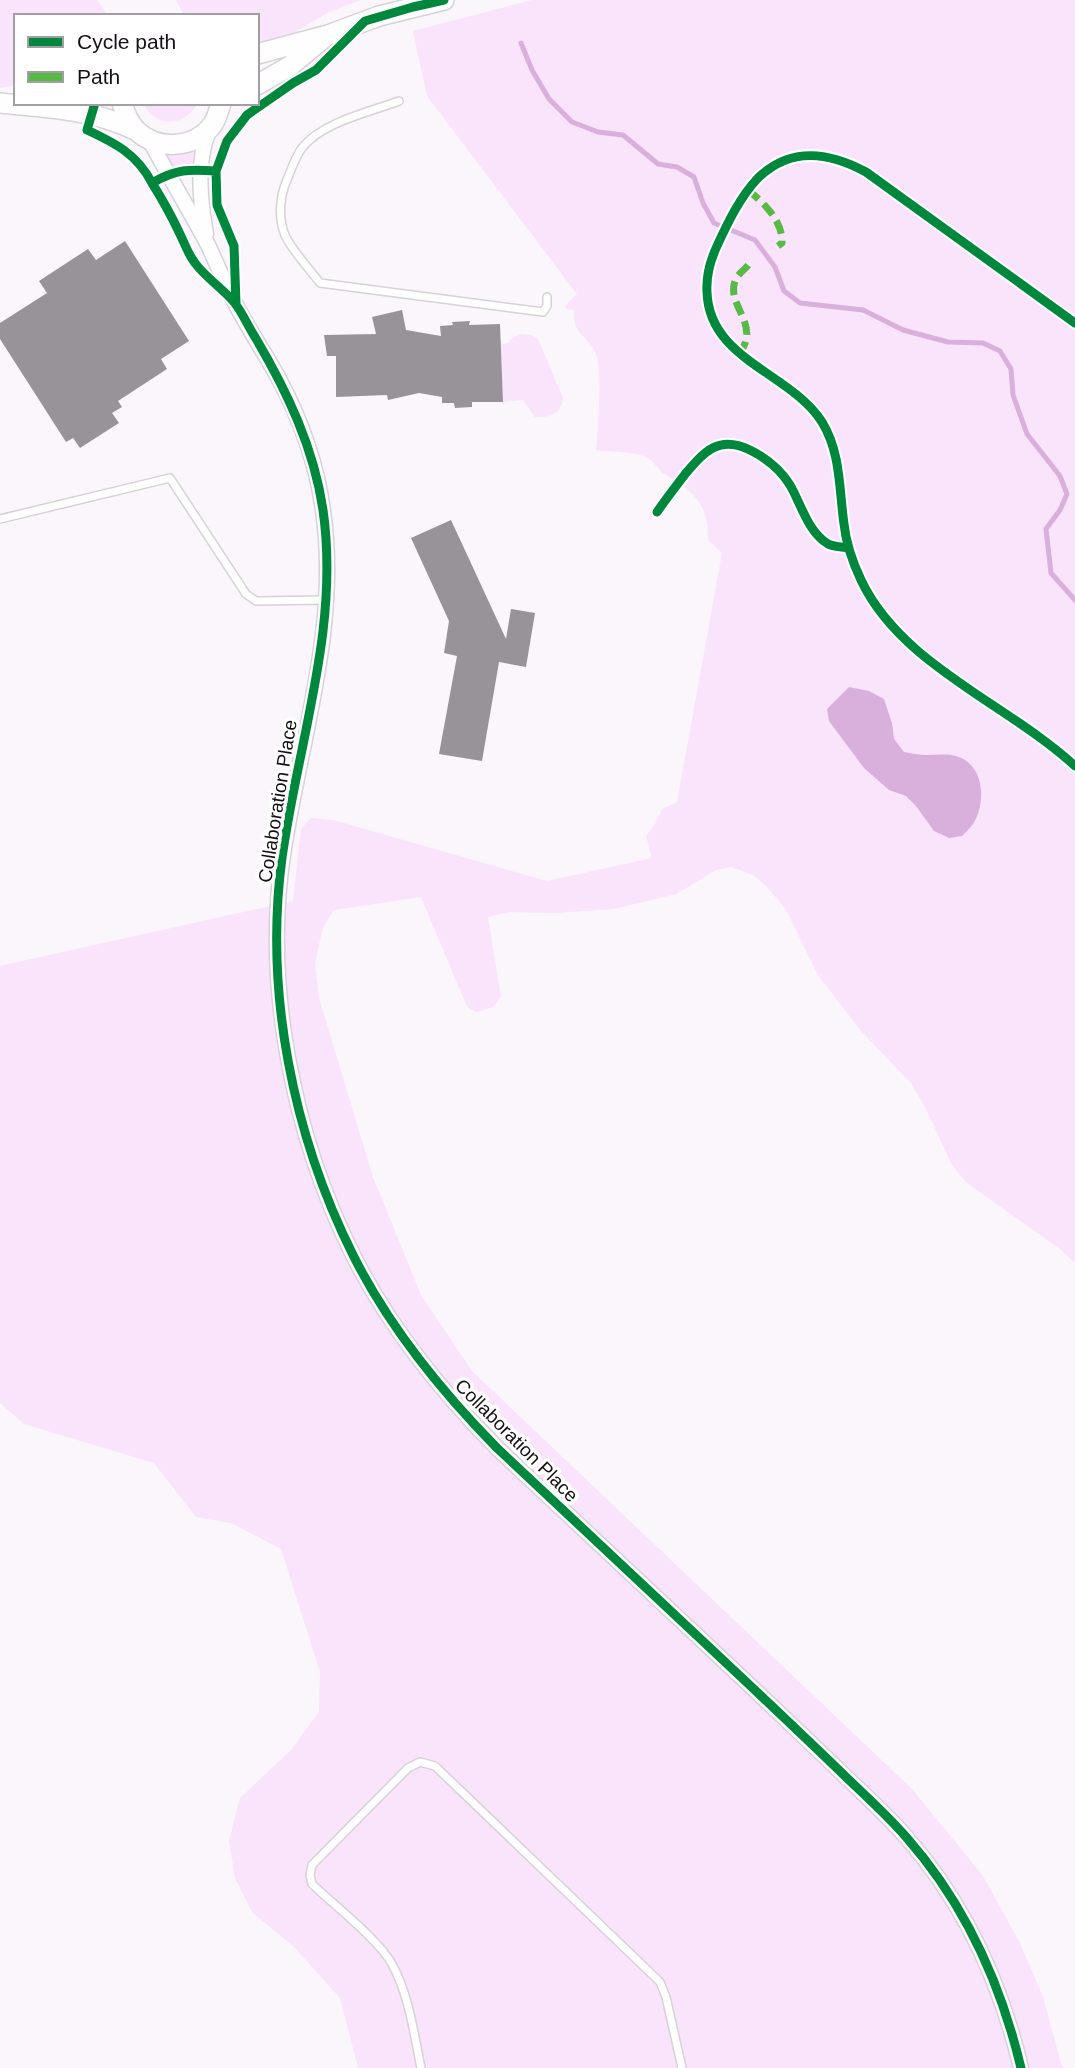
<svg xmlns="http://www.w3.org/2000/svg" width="1075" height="2068" font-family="Arial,sans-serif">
<rect width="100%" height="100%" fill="#fbf5fc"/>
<path fill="#f9e4fb" d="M0,0H97L108,16H16V85L0,88Z
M176,0H361L329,12L283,39L257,47V16H184Z
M532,0H1075V1263L1060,1249L967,1183L952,1165L925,1107L911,1083L861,1031L818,975L785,908L766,886L753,875L731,867L716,870L676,894L614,909L554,913L509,912L488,917L501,997L493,1007L477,1012L467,1007L421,897L334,910L323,927L315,963L319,998L373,1177L421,1295L472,1371L913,1790L983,1876L1019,1941L1043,1997L1062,2067L1065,2068H358L340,1998L295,1948L252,1912L235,1878L229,1841L240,1798L291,1750L319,1712L320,1672L281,1549L231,1523L196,1517L154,1463L24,1424L0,1403V966L293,901L301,829L311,818L333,820L547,881L652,858L646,836L654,826L662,809L677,802L722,553L708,540C709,504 694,492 666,475C658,471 655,461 646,457C631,451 611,452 596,450C598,428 602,378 597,357C591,335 572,338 574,310L567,309L565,306L577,294L427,96L413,31Z
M143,103H198C184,127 156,129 143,103Z
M195,149L193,164L172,168L166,157L168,150Z
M521,334L531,335L538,339L563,398C561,414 550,418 535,417L523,400L503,402L501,344L508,343L513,338Z"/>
<path fill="#d9afdc" d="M849,687L869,691L884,699L892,723L894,739L904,752C911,753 919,755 926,755C937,755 948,753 959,757C985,767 986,803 973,824C970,828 966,832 962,836L949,838L934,831L916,806L906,796L889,790L864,768L829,721L827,709Z"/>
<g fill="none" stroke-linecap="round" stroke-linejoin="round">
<path stroke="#d9afdc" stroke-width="5" d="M521,43L532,70L549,99L572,122L598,132L623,135L658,164L677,167L694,177L703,203L714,223L755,240L775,267L784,291L800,303L863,310L903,330L948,342L983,343L1000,351L1011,369L1013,395L1027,434L1060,476L1067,494L1060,510L1046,529L1051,573L1075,600"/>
</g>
<path fill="#989399" d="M125,241L189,341L161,359L167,369L118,401L122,407L112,413L119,423L80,448L73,438L66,442L0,339V323L47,293L39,281L88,249L96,260Z
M402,310L406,330L441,336L440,326L453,325L452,322L470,321L469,325L500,324L503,402H472V407L455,408L454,403H442V397L419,393L388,400L387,395L336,397V356H327L324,335L376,334L372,317Z
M451,520L506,639L511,609L535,613L526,667L499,662L482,761L439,754L457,656L444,653L449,621L411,538Z"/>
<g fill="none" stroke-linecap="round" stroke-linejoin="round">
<defs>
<path id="lane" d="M399,101C370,112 322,122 302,148C295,157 291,171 286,182C280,197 278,219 285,235C290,248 311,271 320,283L543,312L547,306V297
M0,519L170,478L246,594L256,601L326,600
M421,2068C414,2034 409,1995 392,1964C378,1939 335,1906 312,1884L310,1875L312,1865L408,1768L420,1762L435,1766L660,1982L666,1997L682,2068"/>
<path id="street" d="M149,139C168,175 189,209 208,245C217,264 225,284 235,303C248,328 264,352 278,377C300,418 317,464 323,511C340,626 300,741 283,855C263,986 294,1137 353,1255C389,1327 441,1391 497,1448C578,1524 659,1600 740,1676C776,1710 812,1744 847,1778C868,1798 889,1817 907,1838C964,1903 1001,1984 1021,2068
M206,234C200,199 196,163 209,130"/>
<path id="secondary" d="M257,54L328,35L379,16L444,0
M257,85L290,66L325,37
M0,103C48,108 93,109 137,131
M122,103C125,114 129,124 138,132C160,151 196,148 213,124C217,118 219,110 221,103"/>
</defs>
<use href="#lane" stroke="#d7d2d7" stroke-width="10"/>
<use href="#street" stroke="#d7d2d7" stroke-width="17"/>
<use href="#secondary" stroke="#d7d2d7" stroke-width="22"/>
<use href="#lane" stroke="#fefeff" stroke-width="7"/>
<use href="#street" stroke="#fefeff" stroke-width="14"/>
<use href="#secondary" stroke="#fefeff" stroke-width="19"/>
<path stroke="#58b947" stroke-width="7" stroke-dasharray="14 7" stroke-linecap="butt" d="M748,190C764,203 783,221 782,243L778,246
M739,354C762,325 726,306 735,281C738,273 745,270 749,264"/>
<defs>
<path id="cycleway" d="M95,103L87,130C115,143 137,154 152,183C176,169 189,169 216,171L227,141L247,115L293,83L316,70L365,21L413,7L444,0
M216,171L217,205L234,246L236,304
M152,183C162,199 171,215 179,232C184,242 188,254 195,263C205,277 222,288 234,302C242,312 248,326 255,337C287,391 314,448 323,510C340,628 298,742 282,858C264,992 293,1135 353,1255C389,1327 441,1391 497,1448C578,1524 659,1600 740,1676C776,1710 812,1744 847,1778C868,1798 889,1817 907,1838C964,1903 1001,1984 1021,2068
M1075,323L866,172C829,152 791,146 758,178C740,197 728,222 717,246C710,261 706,275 707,292C709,360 790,372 822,422C841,453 839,489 844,524C846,543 853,563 861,580C901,665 1008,704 1075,766
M657,512C666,499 676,486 686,473C705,451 719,435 750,450C766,458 780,469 790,485C801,504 808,532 828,544C834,547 843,547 849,548"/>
</defs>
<use href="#cycleway" stroke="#fff" stroke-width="13"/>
<use href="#cycleway" stroke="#00873e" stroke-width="9"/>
</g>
<g text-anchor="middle" stroke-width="7" stroke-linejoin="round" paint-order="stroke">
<g font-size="19" fill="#151015" stroke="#fff">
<text transform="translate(277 801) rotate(-81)" y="7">Collaboration Place</text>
<text transform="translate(517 1440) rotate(45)" y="7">Collaboration Place</text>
</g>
</g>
<rect x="14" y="14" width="245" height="91" fill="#ffffff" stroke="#a19fa1" stroke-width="2"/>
<rect x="28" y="37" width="35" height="10" fill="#00873e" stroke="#a19fa1" stroke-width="2"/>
<text x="77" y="49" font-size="21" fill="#151015">Cycle path</text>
<rect x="28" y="72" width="35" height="10" fill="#58b947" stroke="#a19fa1" stroke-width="2"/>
<text x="77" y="84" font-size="21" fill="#151015">Path</text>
</svg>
